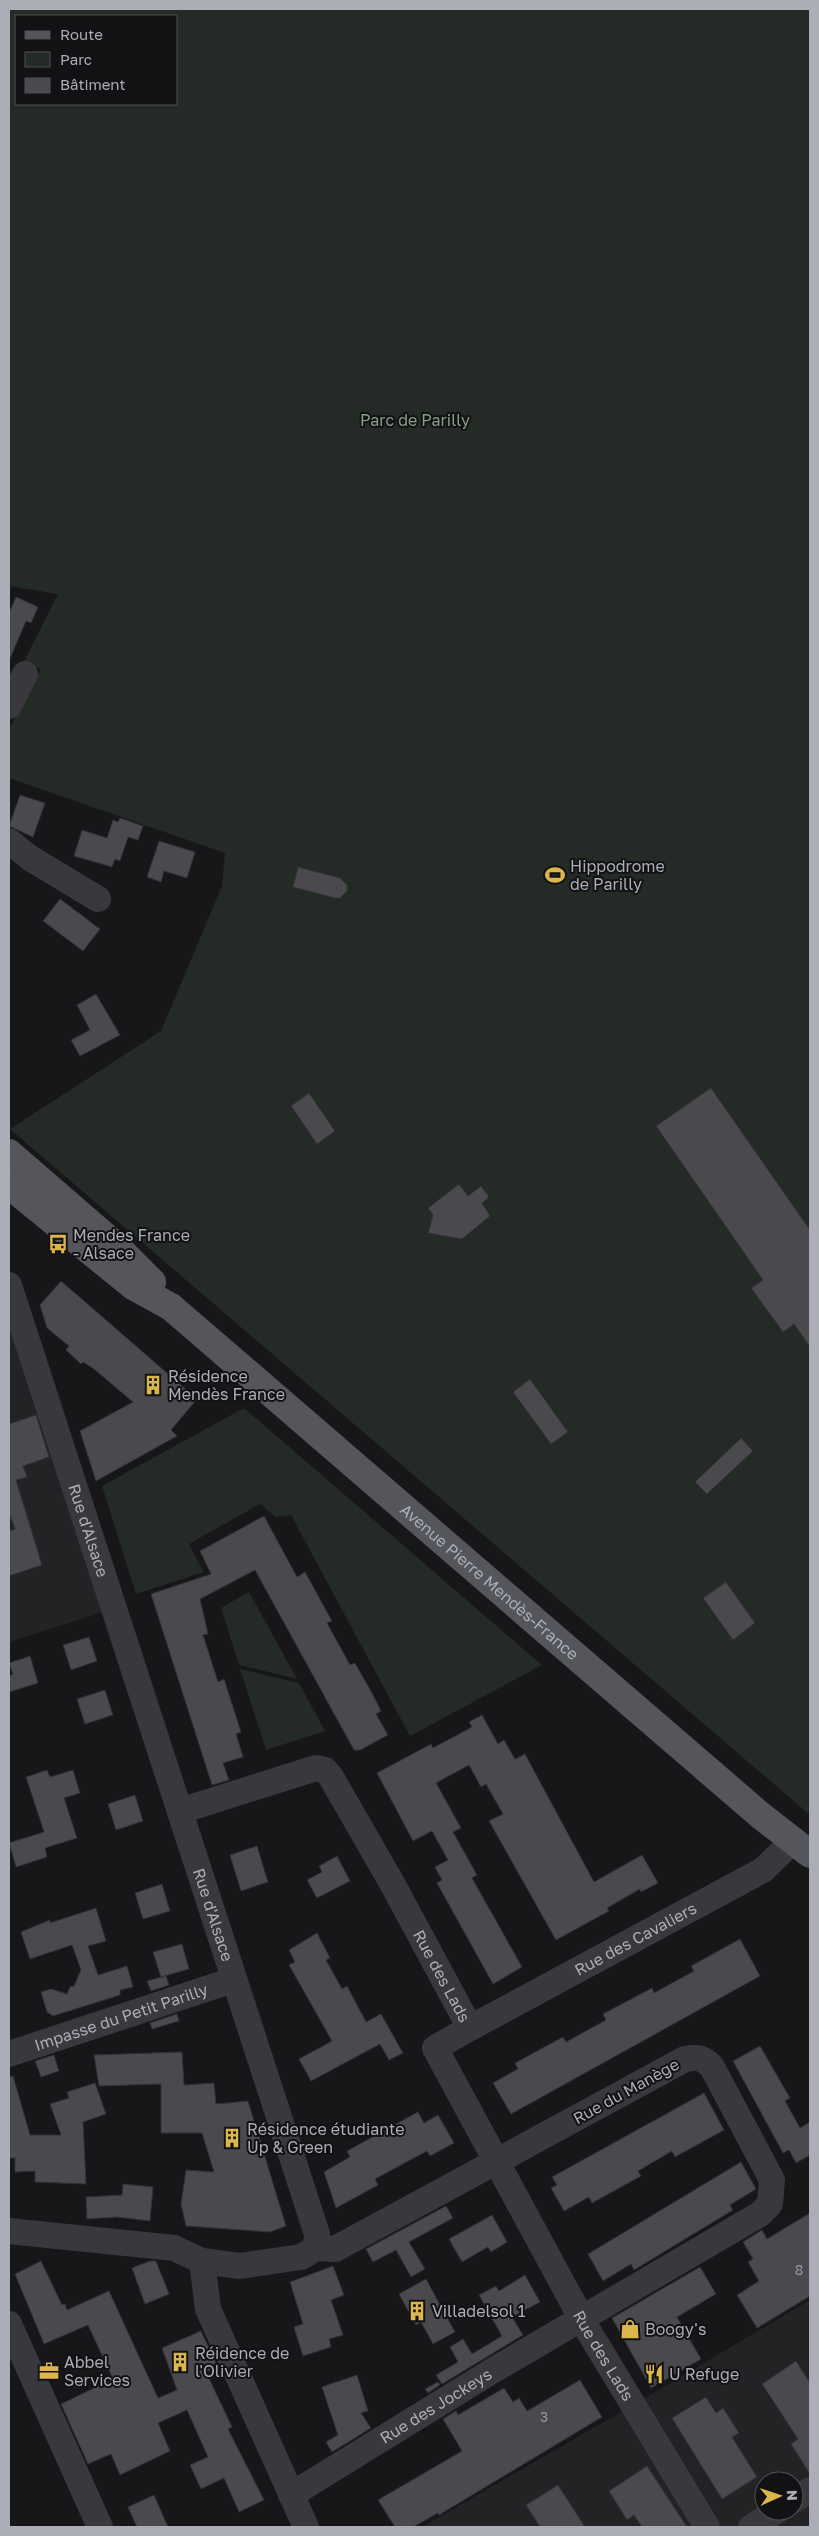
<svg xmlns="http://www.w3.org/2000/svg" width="819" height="2536" font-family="'Golos Text',sans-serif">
<rect width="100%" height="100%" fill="#171719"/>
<path fill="#232326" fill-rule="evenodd" d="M9,1315L103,1612L9,1642Z
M810,2300V2527H422L652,2394ZM764,2481H794V2511H764Z"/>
<path fill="#242a25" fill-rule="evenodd" d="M9,9H810V1815L10,1129L161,1031L222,886L225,853L9,778V729L41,669L24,661L58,594L9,586ZM16,16H176V104H16Z
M244,1408L542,1665L410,1736L291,1515L275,1517L260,1504L189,1544L204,1572L136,1594L102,1486Z
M249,1592L297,1679L239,1665L221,1608Z
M240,1669L299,1683L325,1731L266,1750Z"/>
<path fill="#4a4a4e" stroke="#323135" d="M16,597L38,607L31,623L26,621L9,661V613Z
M20,795L45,803L33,837L9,826Z
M120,818L143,826L138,840L128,837L120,861L115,859L112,867L74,856L82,830L107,838L113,820L118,822Z
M159,841L195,852L187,878L164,871L161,882L147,877Z
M298,867L340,878L347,885V891L340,898H335L293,887Z
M60,899L100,929L83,951L43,921Z
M96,994L120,1035L80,1056L71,1040L90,1030L77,1005Z
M711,1088L810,1230V1347L794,1324L783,1332L751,1288L763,1280L656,1126Z
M309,1093L335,1131L317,1144L291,1106Z
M459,1184L468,1196L481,1186L489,1197L482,1203L490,1216L462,1239L428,1233L433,1215L428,1208Z
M61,1281L197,1399L171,1430L177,1436L96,1481L80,1431L133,1402L94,1369L83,1362L81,1364L66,1350L69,1346L47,1328L40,1305Z
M530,1379L568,1432L551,1444L513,1392Z
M36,1415L49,1457L23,1466L27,1477L16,1480L42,1565L9,1576V1531L15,1529L9,1513V1424Z
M741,1438L753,1451L707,1494L695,1482Z
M264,1516L297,1577L305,1572L332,1621L327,1623L350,1665L355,1663L373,1695L381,1711L376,1714L388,1735L360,1750H354L255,1570L200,1599L208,1634L203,1635L218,1682L224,1679L241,1732L236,1734L243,1757L223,1763L229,1780L212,1785L151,1594L211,1574L200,1551Z
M726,1582L755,1623L733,1640L703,1598Z
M89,1637L97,1661L71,1670L63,1645Z
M30,1656L38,1683L9,1692V1676L13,1674L9,1663Z
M105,1690L113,1715L85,1724L77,1699Z
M482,1715L498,1744L504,1740L515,1759L525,1754L594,1882L642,1855L658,1883L641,1892L640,1889L607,1908L609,1911L556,1940L489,1821L503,1814L486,1784L481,1787L469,1765L436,1783L461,1828L453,1832L477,1875L472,1878L522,1967L493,1984L437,1883L442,1880L435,1867L448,1860L432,1831L413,1841L377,1773L431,1744L433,1748L472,1727L469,1722Z
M47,1770L50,1777L73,1770L80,1793L64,1798L77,1838L45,1848L47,1857L16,1867L9,1843L44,1832L26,1777Z
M135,1795L143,1821L116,1830L108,1804Z
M257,1846L268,1882L241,1891L230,1855Z
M337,1856L350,1881L317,1898L307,1880L322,1872L319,1866Z
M162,1884L170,1911L143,1919L135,1893Z
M96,1908L106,1941L88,1946L98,1975L127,1966L133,1987L120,1990V1995L53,2016L47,2012L41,1992L51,1989L67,1994L70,1987L74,1986L81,1970L72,1945L30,1959L21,1932L50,1920V1923Z
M317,1933L330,1958L326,1960L342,1989L347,1986L366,2022L381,2014L403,2053L389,2060L380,2044L311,2081L299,2059L332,2041L289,1965L295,1962L289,1950Z
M740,1939L760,1976L511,2114L493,2083L518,2069L515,2063L563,2037L566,2042L606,2020L603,2014L652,1988L654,1993L694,1971L691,1966Z
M182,1944L189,1969L161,1977L153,1952Z
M166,1976L169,1985L151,1991L147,1981Z
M177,2014L179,2021L152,2029L150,2023Z
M760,2046L790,2098L785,2101L800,2128L810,2122V2155L796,2163L789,2150L783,2153L733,2061Z
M182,2052L184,2085L214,2083L216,2104L248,2101L286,2226L270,2232L186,2226L181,2204L186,2170L214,2172L202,2133H161V2084L99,2086L94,2055Z
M54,2055L59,2071L41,2077L35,2061Z
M13,2076L30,2135H61L50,2104L69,2098L67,2092L95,2083L106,2114L83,2122L86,2184L35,2182V2171L15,2172V2158H9V2077Z
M704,2093L724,2130L675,2157L672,2151L638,2171L641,2176L592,2203L589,2197L564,2211L551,2188L557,2185L552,2177Z
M418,2112L424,2123L438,2115L454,2143L430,2156L427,2151L375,2179L378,2185L336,2208L324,2172L350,2157L347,2151Z
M741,2162L756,2189L730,2205L733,2210L634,2270L631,2264L603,2281L588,2254Z
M123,2184L153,2187L150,2221L117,2217L87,2219L86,2197L122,2195Z
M446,2206L453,2218L409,2242L425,2269L411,2277L396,2250L373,2262L366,2249Z
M810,2213V2296L757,2328L737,2295L759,2281L748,2262L753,2259L743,2242L762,2230L767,2239Z
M492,2215L507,2242L491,2252L488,2247L462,2262L449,2239Z
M41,2261L62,2305L65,2304L67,2310L109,2291L158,2398L177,2390L162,2348L201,2331L218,2367L206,2372L232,2427L228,2429L264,2500L239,2512L224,2478L201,2489L190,2465L208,2457L187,2410L158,2423L170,2451L120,2475L111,2454L88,2464L61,2404L113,2379L88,2325L44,2344L15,2274Z
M150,2261H156L169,2294L145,2304L132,2268Z
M333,2266L344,2295L331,2300L343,2335L329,2339L331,2347L303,2356L294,2327L303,2324L290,2282Z
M700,2267L716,2294L677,2317L701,2359L651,2388L612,2318Z
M525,2275L540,2302L512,2317L523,2335L442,2384L436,2375L458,2362L450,2347L463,2339L472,2354L502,2336L479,2295L496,2286L499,2291Z
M426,2279L455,2332L433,2344L421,2322L416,2325L399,2294Z
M796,2361L810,2383V2474L791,2444L798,2439L762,2384Z
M357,2375L368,2411L361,2413L371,2428L332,2452L326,2442L338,2435L322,2387Z
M580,2380L602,2417L439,2515L438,2513L413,2527H395L378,2500L462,2451L443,2419L456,2411L458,2415L504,2388L513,2402L519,2398L527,2411Z
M438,2382L440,2385L428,2393L425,2389Z
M706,2397L716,2413L723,2408L739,2433L732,2437L757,2477L722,2499L672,2418Z
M647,2466L687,2527H642L634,2515L627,2520L609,2491Z
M558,2485L585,2527H540L526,2505Z
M154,2495L168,2527H137L128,2507Z"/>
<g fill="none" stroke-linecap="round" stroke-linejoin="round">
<g stroke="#39393d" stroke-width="26">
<path d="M9,706L25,674"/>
<path d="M9,841L30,858L98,899"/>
<path id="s1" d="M9,1285L317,2234L316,2248L301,2257L240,2266L202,2261L174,2248L9,2231"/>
<path id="s2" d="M180,1811L316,1768L325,1770L331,1777L393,1885L470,2028L435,2048L586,2327L707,2527"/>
<path id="s3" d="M470,2028L763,1870L794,1840"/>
<path id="s4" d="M9,2054L233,1980"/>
<path d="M202,2261L208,2309L306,2527"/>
<path d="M9,2324L100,2527"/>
<path id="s5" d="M291,2495L492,2371L760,2214L770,2204L772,2180L712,2067C703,2057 697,2057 685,2059L335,2249L316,2248"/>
<path d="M794,2500L810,2490"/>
<path d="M751,2527L777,2511"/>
</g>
<g stroke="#55565c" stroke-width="28">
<path d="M9,1153L114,1244L152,1282"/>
<path id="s6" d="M9,1185L133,1286L171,1307L760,1815L810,1854"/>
</g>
</g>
<defs>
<symbol id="stadium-bare" viewBox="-9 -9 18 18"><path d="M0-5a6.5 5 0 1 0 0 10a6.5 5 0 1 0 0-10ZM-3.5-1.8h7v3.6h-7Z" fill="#dcb54c" stroke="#121214" stroke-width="2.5" paint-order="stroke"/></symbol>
<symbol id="bus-bare" viewBox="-9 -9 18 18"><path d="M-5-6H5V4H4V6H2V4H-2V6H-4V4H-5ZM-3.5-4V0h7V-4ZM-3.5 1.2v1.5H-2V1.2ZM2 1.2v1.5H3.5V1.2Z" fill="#dcb54c" stroke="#121214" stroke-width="2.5" paint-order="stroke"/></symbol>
<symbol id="building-bare" viewBox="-9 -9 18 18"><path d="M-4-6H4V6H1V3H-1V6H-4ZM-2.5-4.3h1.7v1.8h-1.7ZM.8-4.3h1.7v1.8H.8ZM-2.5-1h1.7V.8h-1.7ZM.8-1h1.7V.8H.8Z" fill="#dcb54c" stroke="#121214" stroke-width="2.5" paint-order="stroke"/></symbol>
<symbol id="shop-bare" viewBox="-9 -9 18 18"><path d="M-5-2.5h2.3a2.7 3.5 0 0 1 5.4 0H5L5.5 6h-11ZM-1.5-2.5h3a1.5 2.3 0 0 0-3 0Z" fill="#dcb54c" stroke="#121214" stroke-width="2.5" paint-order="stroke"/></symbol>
<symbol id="office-bare" viewBox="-9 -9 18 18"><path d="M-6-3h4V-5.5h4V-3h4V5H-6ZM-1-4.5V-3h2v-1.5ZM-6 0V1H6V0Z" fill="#dcb54c" stroke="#121214" stroke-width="2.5" paint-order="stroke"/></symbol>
<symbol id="restaurant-bare" viewBox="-9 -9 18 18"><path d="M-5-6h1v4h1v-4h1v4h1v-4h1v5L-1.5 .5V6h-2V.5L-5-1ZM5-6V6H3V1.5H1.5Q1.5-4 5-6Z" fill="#dcb54c" stroke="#121214" stroke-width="2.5" paint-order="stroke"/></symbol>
</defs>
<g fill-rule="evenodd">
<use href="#stadium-bare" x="541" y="861" width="28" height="28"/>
<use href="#bus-bare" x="44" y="1230" width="28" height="28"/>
<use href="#building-bare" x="139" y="1371" width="28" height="28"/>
<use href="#building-bare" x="218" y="2124" width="28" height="28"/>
<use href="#building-bare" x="403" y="2297" width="28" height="28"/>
<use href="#shop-bare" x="616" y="2315" width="28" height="28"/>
<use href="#building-bare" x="166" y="2348" width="28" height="28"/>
<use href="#office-bare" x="35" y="2357" width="28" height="28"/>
<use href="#restaurant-bare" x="640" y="2360" width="28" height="28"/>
</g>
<g text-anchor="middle" stroke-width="4" stroke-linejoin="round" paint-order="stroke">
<g font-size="14" fill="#93959d">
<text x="799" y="2275">8</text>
<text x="544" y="2422">3</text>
</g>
<g font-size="16" fill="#84a088" stroke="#121214">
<text x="415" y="426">Parc de Parilly</text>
</g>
<g font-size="16" fill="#abaeb7" stroke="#121214" text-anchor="start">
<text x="570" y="872">Hippodrome<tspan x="570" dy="18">de Parilly</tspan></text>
<text x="73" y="1241">Mendes France<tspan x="73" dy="18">- Alsace</tspan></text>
<text x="168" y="1382">Résidence<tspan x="168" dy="18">Mendès France</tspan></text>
<text x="247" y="2135">Résidence étudiante<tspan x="247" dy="18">Up &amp; Green</tspan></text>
<text x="432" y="2317">Villadelsol 1</text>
<text x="645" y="2335">Boogy's</text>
<text x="195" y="2359">Réidence de<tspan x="195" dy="18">l'Olivier</tspan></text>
<text x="64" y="2368">Abbel<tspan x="64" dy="18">Services</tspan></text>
<text x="669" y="2380">U Refuge</text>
</g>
<g font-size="16" fill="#abaeb7" stroke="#121214">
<text dy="6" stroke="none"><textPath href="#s1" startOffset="258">Rue d'Alsace</textPath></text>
<text dy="6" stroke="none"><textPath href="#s6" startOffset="624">Avenue Pierre Mendès-France</textPath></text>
<text dy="6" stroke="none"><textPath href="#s1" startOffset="662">Rue d'Alsace</textPath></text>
<text dy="6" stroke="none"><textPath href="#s3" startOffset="188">Rue des Cavaliers</textPath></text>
<text dy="6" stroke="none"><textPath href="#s2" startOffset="389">Rue des Lads</textPath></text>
<text dy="6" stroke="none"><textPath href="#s4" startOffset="118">Impasse du Petit Parilly</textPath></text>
<text transform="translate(626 2091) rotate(-29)" y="6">Rue du Manège</text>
<text dy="6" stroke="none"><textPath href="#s2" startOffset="839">Rue des Lads</textPath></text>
<text dy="6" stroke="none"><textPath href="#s5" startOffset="170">Rue des Jockeys</textPath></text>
</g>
</g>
<rect width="819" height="2536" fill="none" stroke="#abaeb7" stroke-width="20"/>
<rect x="15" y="15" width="162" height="90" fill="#121214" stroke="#4f5055"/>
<rect x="25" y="31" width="25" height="8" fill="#55565c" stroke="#4f5055"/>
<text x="60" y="40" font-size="15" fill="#abaeb7">Route</text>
<rect x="25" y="52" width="25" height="15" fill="#242a25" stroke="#4f5055"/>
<text x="60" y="65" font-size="15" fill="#abaeb7">Parc</text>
<rect x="25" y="78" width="25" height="15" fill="#4a4a4e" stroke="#4f5055"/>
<text x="60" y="90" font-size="15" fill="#abaeb7">Bâtiment</text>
<g transform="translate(779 2496) rotate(87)"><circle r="24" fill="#121214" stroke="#4f5055"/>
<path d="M0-4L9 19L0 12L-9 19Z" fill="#dcb54c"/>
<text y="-8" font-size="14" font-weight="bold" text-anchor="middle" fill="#abaeb7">N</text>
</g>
</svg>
